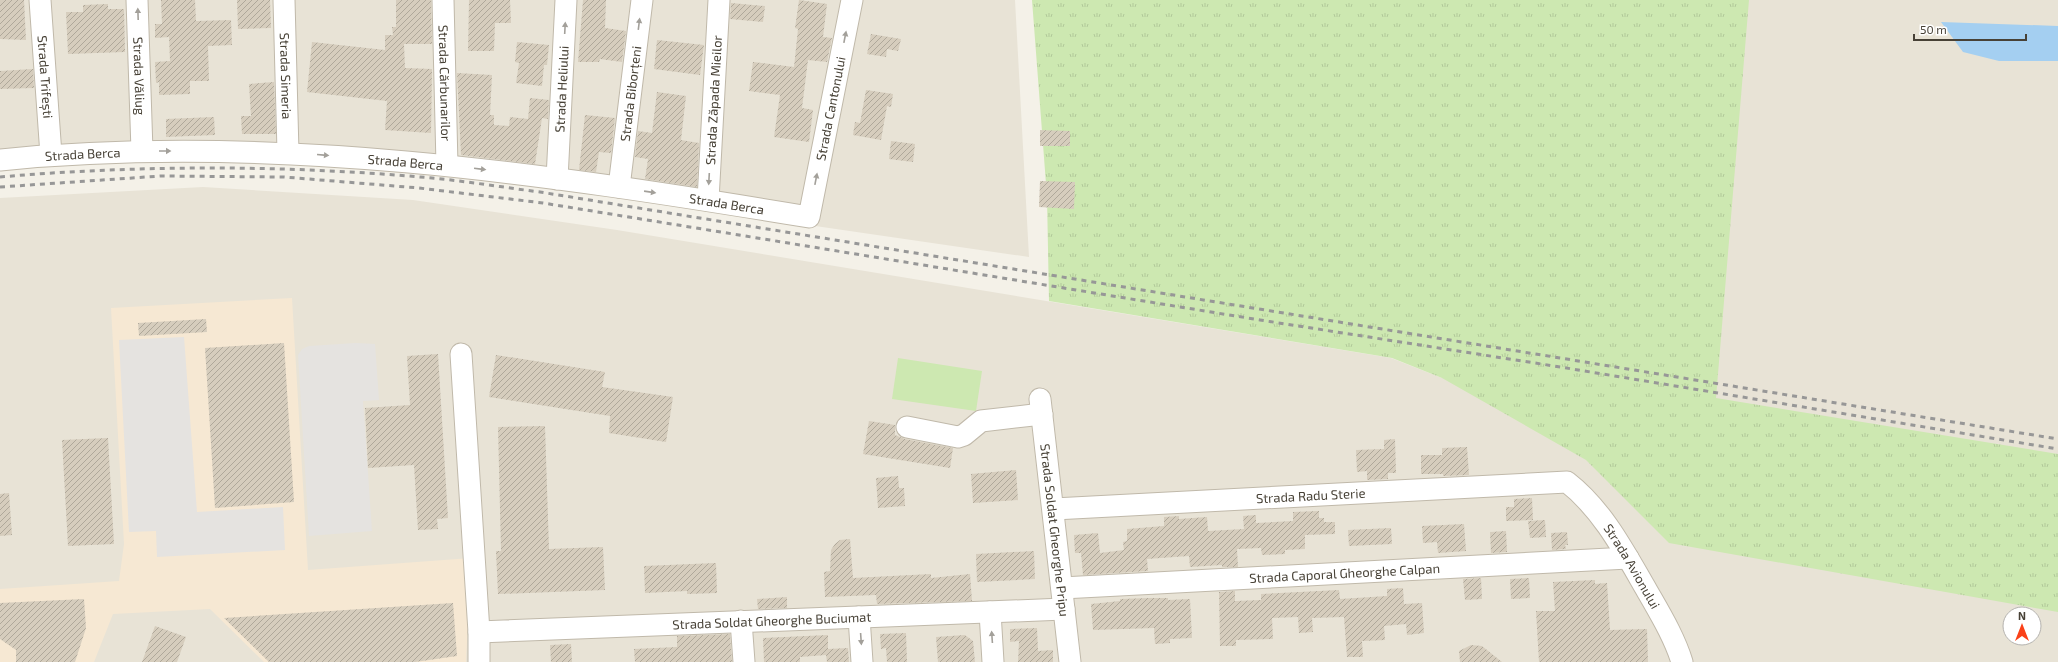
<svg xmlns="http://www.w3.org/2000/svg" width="2058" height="662" font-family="'Exo 2',sans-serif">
<defs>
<pattern id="grass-tufts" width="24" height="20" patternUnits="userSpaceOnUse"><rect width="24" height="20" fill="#cde8b1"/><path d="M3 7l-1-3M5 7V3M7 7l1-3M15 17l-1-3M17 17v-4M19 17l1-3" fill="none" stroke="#b1c899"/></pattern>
<pattern id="building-hatch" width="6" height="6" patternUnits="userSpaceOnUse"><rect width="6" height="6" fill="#d6cdbd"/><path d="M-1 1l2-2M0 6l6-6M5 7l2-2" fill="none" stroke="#afa89a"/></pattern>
</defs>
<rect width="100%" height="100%" fill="#f4f1e8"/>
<path fill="#e8e3d6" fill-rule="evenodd" d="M0,0H1015L1029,257L442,172L241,162L113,163L0,170Z
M1659,0H2058V662H0V198L203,187L413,200L617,230L1391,358L1442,378ZM2010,614H2034V638H2010Z"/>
<path fill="#f6e8d3" d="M292,298L308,570L471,558L466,662H264L210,609L113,614L94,662H0V589L119,581L124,544L111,308Z"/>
<path fill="url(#grass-tufts)" d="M1032,0H1749L1716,398L2058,454V612L1669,543L1586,460L1442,378L1392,358L1049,301L1047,197Z"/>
<path fill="#cde8b1" d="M898,358L982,371L976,411L892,399Z"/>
<path fill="#e5e3e0" d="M184,337L197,512L283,507L285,550L157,557L156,531L129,532L119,340Z
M356,343L375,344L379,400L363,401L372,531L309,536L298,355L302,349L309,346Z"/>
<path fill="#a4cff1" d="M1941,22L2058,26V61H1999L1963,52Z"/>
<path fill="url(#building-hatch)" d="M0,0H24L26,40L0,39Z
M161,0H195L196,21L231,20L232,45L208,46L209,81H190V94L159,95V82L156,83L155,62L170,61L169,37L155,38V24H162Z
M237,0H270L271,28L238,29Z
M396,0H431L432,44H404L405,68L432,69L431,133L385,130L387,101L307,92L312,42L385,50V35H393L392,27H396Z
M469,0H510L511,23H495L494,51H468Z
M583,0H606L605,28L626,31L622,62L600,59L599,62H578Z
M799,0L827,4L823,37L832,38L827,62L808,60L802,108L813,110L809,142L774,137L780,95L749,91L753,62L794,67L798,29L795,28Z
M731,3L765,6L763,22L730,19Z
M108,4V9H124L125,52L68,54L66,12H83V5Z
M871,34L901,39L898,51L887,49L886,57L867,54Z
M657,40L704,45L700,75L654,69Z
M517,42L549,45L547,65H544L542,86L516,83L519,63L515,62Z
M33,69L34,88L0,89V71Z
M457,73L492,75L490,115H494V125L509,126L510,117L528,119L530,98L549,100L548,119L542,118L535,164L461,155Z
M274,82L276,134H242L241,116H251L249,84Z
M866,90L893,94L891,107L887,106L881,140L853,135L855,122L860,123Z
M657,92L686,96L681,140L699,143L697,187L645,179L648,159L635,157L638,131L652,133Z
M585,115L615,118L611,153L599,152L596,172L579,170Z
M214,117L215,135L166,137V119Z
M1040,130L1070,131V146H1040Z
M891,141L915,144L913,162L889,159Z
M1040,181L1075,182L1074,209L1039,207Z
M206,319L207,332L139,336L138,323Z
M284,343L294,502L215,508L205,348Z
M438,354L448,518L437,519L438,529L418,530L414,465L368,468L365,408L410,405L407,356Z
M496,355L605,372L602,387L673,397L666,442L609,433L610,416L489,397Z
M869,421L895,425V435L905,439L953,448L950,468L863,454Z
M545,426L549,549L603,547L605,590L498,594L496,551H501L498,427Z
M108,438L114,544L68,546L62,440Z
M1395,439L1396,473H1388V479L1367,480V471L1357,472L1356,450L1384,449V440Z
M1467,447L1469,475L1443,476V474H1421V455H1442V448Z
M1016,470L1018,500L973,503L971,474Z
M898,476L899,488H904L905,506L878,508L876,478Z
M9,493L12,535L0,536V494Z
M1532,498L1533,520L1506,521V507H1514V499Z
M1319,511V518H1324V522H1335V534L1305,535V549L1285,550V554L1262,555L1261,548L1237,549L1238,567H1222V565L1190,567L1189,556L1147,559L1148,571L1083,575L1081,553H1075L1074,535L1098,533L1100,553L1124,550L1123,542L1127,541V529L1164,526V517L1179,516V519L1207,517L1208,531L1244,529L1243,516L1256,515V523L1293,521V512Z
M1545,520L1546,537L1530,538L1528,521Z
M1464,524L1466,551L1438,553L1437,542L1423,543L1422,526Z
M1391,528L1392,544L1349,546L1348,530Z
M1506,531L1507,552L1491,553L1490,532Z
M1567,532L1568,545H1565L1566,549L1552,550L1551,533Z
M850,539L853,578L931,574V578L970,574L972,601L877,604L876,595L825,597L824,572L830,571L831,550L835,544L840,540Z
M1034,551L1035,579L977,582L976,554Z
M716,563L717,593L687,594V591L645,593L644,566Z
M1481,578L1482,599L1465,600L1463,579Z
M1529,578L1530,598L1511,599L1510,579Z
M1595,580V584L1607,583L1610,630L1647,629L1648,662H1539L1536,611H1555L1553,582Z
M1403,588L1404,604L1422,603L1424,633L1407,635L1406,624L1384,626L1385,640L1362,641L1363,657H1347L1344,617L1312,618L1313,632L1299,633L1298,617L1272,618L1273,639L1236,640V646H1220L1219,592L1235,591V601L1261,600V594L1339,590L1340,599L1387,596V589Z
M787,597V608L758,609L757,599Z
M1149,598H1168V600L1190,599L1192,638L1170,639V643L1155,644L1154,628L1093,630L1091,604L1120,601V599Z
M84,599L86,628L75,662H16V650L0,639V603Z
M453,603L457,656L415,662H269L224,618Z
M155,626L186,637L177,662H142Z
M1037,628L1038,651L1053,650V662H1018L1019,641L1010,642V629Z
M906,633L907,662H887L886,648L881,649L880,634Z
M730,634L732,662H635L634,649L677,647V636Z
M828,635V649L848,648L849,662H827L826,655L800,657V662H764L763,638Z
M965,635L973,641L975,662H938L936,637Z
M571,644L572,662H551L550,645Z
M1471,645L1482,646L1502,662H1460L1459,651Z"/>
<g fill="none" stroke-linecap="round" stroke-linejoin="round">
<defs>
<g id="minor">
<path id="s1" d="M40,0L51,155"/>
<path id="s2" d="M137,0L142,151"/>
<path id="s3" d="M284,0L288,152"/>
<path id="s4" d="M443,0L447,165"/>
<path id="s5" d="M0,160C271,133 542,173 809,217L852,0"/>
<path id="s6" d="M557,179L566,0"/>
<path id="s7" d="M619,187L642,0"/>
<path id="s8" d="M708,200L719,0"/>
<path d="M461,354L479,632V662"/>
<path id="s9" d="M1040,399L1070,662"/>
<path d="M907,427L958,437L964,435L981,421L1042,414"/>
<path id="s10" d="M1054,509L1567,482C1602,509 1624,551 1646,589C1659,612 1674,636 1682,662"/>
<path id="s11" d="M1062,588L1628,558"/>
<path d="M990,612L993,662"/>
<path d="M859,617L862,662"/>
<path d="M741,621L744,662"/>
<path id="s12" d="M479,632L1064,609"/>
</g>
</defs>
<use href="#minor" stroke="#c0b9aa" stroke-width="23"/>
<use href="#minor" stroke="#fff" stroke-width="21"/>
<path stroke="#979797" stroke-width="3" stroke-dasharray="5 5" stroke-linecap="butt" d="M0,177C137,165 283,165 420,177C460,180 500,187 540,192L2058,439
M0,187L161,176L284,177L419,188L543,203L1260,320L1554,366L2058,449"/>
</g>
<defs><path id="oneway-solid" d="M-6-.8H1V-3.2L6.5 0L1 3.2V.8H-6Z"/></defs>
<g fill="#a3a09a">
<use href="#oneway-solid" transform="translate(138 14) rotate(-92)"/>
<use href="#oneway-solid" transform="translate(639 24) rotate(-83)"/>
<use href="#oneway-solid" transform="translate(565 28) rotate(-87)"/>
<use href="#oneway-solid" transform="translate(845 37) rotate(-79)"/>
<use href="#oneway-solid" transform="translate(165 151)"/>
<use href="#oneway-solid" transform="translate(323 155) rotate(5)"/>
<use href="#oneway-solid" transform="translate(480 169) rotate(7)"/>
<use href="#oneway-solid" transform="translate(709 179) rotate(93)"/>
<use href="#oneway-solid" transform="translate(816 179) rotate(-79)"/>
<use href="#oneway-solid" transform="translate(650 192) rotate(8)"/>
<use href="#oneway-solid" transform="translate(992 637) rotate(-94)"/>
<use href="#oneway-solid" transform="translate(861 639) rotate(86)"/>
</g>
<g text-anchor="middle" stroke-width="3" stroke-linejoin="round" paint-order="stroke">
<g font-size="13" fill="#474136" stroke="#fff">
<text dy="5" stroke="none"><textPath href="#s2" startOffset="76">Strada Văliug</textPath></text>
<text dy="5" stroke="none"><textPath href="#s3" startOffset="76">Strada Simeria</textPath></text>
<text dy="5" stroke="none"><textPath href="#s1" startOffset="77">Strada Trifești</textPath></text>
<text dy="5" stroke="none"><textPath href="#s4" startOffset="83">Strada Cărbunarilor</textPath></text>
<text dy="5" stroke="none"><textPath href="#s6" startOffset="90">Strada Heliului</textPath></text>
<text dy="5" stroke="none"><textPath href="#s7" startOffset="94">Strada Biborțeni</textPath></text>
<text dy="5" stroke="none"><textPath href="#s8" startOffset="100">Strada Zăpada Mieilor</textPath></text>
<text dy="5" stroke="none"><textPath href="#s5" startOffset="924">Strada Cantonului</textPath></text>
<text dy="5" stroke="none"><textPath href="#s5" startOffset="83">Strada Berca</textPath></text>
<text dy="5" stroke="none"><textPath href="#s5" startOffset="406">Strada Berca</textPath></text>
<text dy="5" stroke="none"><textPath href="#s5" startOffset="730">Strada Berca</textPath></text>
<text dy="5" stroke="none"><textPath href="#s10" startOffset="257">Strada Radu Sterie</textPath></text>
<text dy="5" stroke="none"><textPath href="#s9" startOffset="132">Strada Soldat Gheorghe Pripu</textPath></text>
<text dy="5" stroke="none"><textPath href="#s10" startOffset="621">Strada Avionului</textPath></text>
<text dy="5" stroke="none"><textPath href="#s11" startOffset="283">Strada Caporal Gheorghe Calpan</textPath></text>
<text dy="5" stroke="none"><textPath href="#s12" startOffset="293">Strada Soldat Gheorghe Buciumat</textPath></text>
</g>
</g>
<g transform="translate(2022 626)"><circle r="19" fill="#ffffff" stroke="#b5b3af"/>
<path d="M0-3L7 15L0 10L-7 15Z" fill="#fa4118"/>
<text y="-6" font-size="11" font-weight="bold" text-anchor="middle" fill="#474136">N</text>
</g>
<path d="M1914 34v6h112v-6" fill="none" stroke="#474136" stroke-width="2"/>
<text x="1920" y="34" font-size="12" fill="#474136" stroke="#ffffff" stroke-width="3" paint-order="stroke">50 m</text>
</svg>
